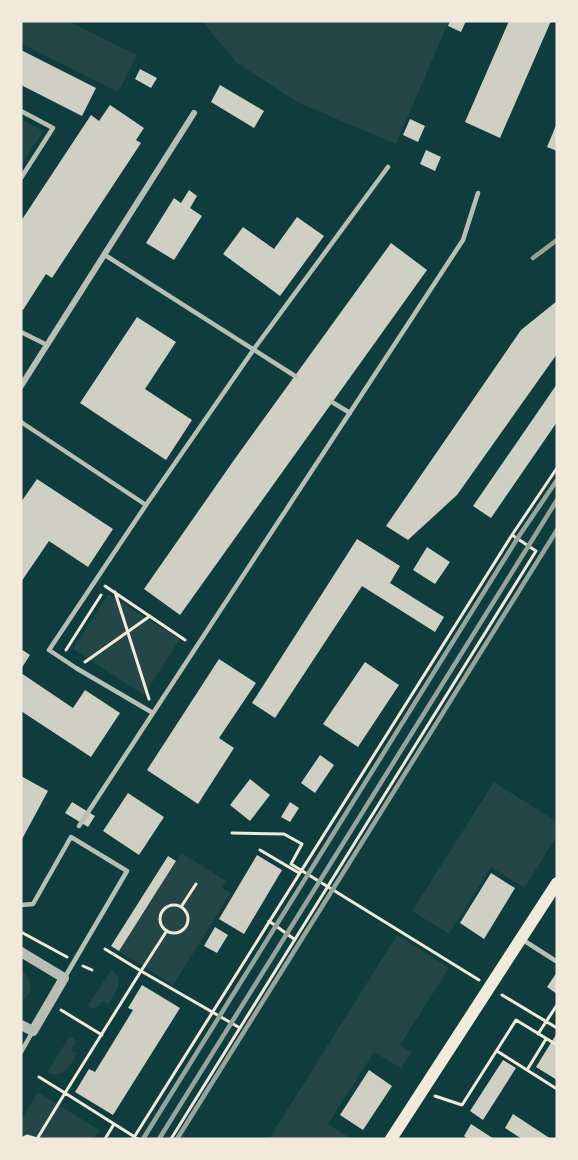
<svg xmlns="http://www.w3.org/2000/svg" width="578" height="1160" font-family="'Roboto Condensed',sans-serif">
<rect width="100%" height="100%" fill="#0f3d3e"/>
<path fill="#244646" d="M21,21H68L137,55L118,92L21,43Z
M202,21H449L396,144L299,103L237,63Z
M21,119L43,131L21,166Z
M108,594L180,639L144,695L73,649Z
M494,782L557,822V836L524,888L491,867L449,934L412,911Z
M181,853L226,881L222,888L231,893L173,985L119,951Z
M397,935L449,968L400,1045L411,1052L401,1068L374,1052L328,1124L352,1139H269Z
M21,969C31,978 36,993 21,1001Z
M111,970C126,980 115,993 108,1005L102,1001L98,1007L93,1009L88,1006Z
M70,1036L74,1039L75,1044L71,1051L77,1054C69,1066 63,1081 47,1072Z
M38,1092L99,1130L93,1139H21V1120Z"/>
<path fill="#cfcfc3" d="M450,21H466L461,32L448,26Z
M509,21H551L500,138L465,122Z
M21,50L96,88L82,116L21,85Z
M140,69L157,78L151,88L135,79Z
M220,85L264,111L254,128L211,102Z
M110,105L144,128L136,140L141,143L52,278L46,274L23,310L21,309V221L91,115L99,121Z
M410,119L425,126L418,142L403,135Z
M557,123V151L547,147Z
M426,150L441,157L435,171L420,164Z
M189,190L197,196L190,208L202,216L174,260L146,243L174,198L181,203Z
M297,217L324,236L280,296L223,254L243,227L274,249Z
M391,243L427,270L180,615L144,589L234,460Z
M557,301V354L457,495L408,540L386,526L521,330Z
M137,317L176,342L145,389L192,420L166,460L80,403Z
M557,384V422L491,518L473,506Z
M37,479L113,529L88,567L49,541L21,582V502Z
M357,539L400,566L390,583L444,617L435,632L362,586L275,718L252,703Z
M427,547L450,562L435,584L413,570Z
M21,649L30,655L21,669Z
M219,659L256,683L219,738L234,748L198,804L147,770Z
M365,662L399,685L358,747L323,724Z
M21,673L73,708L85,690L120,713L91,757L21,711Z
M320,755L334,765L315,793L301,783Z
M21,776L48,791L21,841Z
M250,779L270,795L250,821L230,805Z
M128,793L164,817L139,855L103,831Z
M72,802L95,816L88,827L65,813Z
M290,802L299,808L290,822L281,817Z
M257,855L282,870L244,934L219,919Z
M168,856L176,861L119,951L111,946Z
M491,873L515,888L484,939L460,923Z
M215,927L228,935L217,953L204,946Z
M557,972V994L547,987Z
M142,985L180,1008L113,1115L75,1092L89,1069L95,1072L133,1010L128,1008Z
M557,1033V1080L536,1067Z
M503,1060L516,1068L483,1120L470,1111Z
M369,1070L392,1086L363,1130L340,1115Z
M513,1114L551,1139H522L505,1128Z
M471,1124L494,1139H468L464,1136Z"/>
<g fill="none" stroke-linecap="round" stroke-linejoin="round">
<path stroke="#f1e9da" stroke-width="3" d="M105,586L185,640
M115,592L149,699
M66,650L101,595
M85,662L150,616
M232,833L284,834L302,844L291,864L479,980
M260,850L299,873
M160 919a14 14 0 1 1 28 0a14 14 0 1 1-28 0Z
M181,907L196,884
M269,921L294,939
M21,932L67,957
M105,949L141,971L166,932
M83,966L92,970
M502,995L557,1028
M61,1010L102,1035
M538,1034L557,1005
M497,1051L557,1089
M527,1070L546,1039
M435,1096L462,1105L516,1020L557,1045
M21,1139L27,1136L37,1139
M37,1139L65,1093L39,1077
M105,1139L114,1124
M133,1139L512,535L557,468
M138,1139L65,1093L141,971L240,1028
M171,1139L536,551L512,535"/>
<path stroke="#b8beb3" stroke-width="4.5" d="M21,111L53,128L21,178
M105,255L295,376
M21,332L47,345
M332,402L350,413
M21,422L146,505L49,650L76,668L153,713
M146,505L254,349L388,167
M79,826L463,240L478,193
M21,905L33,904L71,837L127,871L65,977
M523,940L556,961
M21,1052L33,1031"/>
<path stroke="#b8beb3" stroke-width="6" d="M21,386L194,113"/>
<path stroke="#b8beb3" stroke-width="10" d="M21,952L64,978L33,1031L21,1025"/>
<path stroke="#f1e9da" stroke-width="12" d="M391,1139L557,883"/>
<path stroke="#97a49c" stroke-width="4.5" d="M533,258L557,240
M143,1139L517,539L557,480
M159,1139L557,500
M177,1139L557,530"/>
</g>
<rect width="578" height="1160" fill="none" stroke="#f1e9da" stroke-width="45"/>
</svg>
